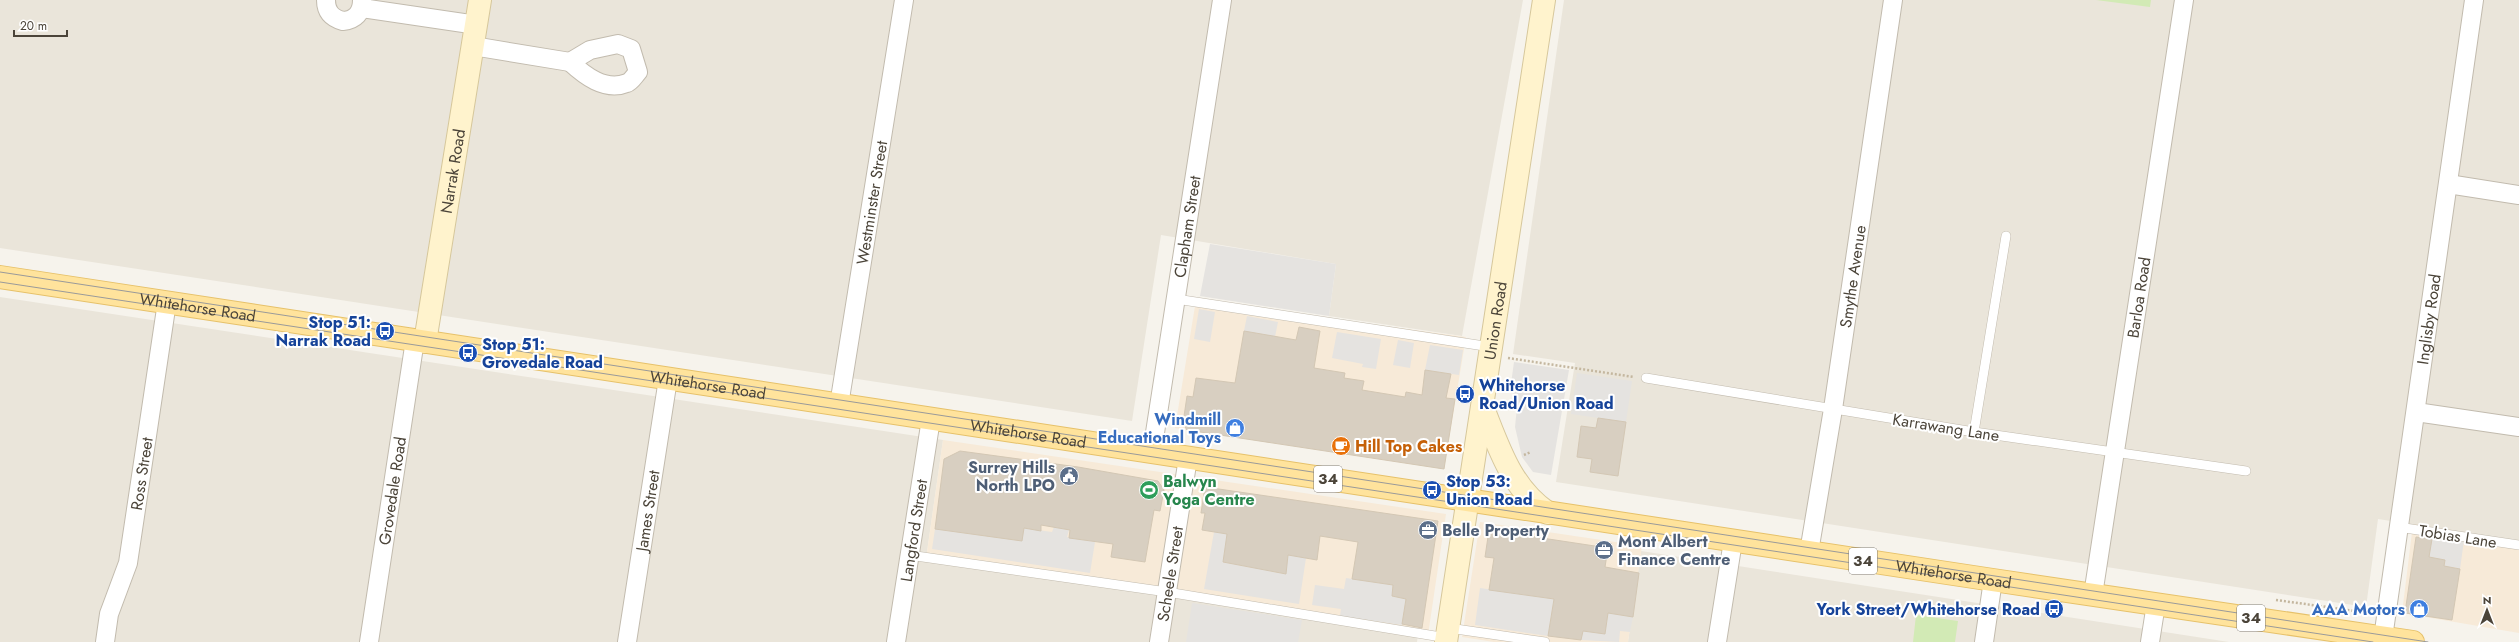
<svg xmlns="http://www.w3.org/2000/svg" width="2519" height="642" font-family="Jost,sans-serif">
<rect width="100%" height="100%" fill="#f6f3ec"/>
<path fill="#eae5da" d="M0,0H1523L1462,336L1329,316L1336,264L1161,235L1132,421L0,248Z
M1564,0H2519V541L2378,519L2366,607L1556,482L1575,363L1513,354Z
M0,297L943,440L926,559L1418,634L1417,642H0Z
M1641,551L2229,642H1628Z"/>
<path fill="#f7ead8" d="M1196,300L1466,337L1444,469L1175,428Z
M943,440L1446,514L1428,635L926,559Z
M1480,522L1642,546L1628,642H1494L1462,637Z
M2413,524L2519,541V633L2402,613Z"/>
<path fill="#d2eab5" d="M2096,0H2151L2150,7Z
M1916,615L1958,621L1955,642H1913Z"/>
<path fill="#e5e3e0" d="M1210,244L1336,264L1329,316L1200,296Z
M1199,309L1215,312L1210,342L1194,339Z
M1247,316L1278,322L1275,337L1244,331Z
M1337,332L1381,339L1376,369L1362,367L1363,364L1332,358Z
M1398,340L1414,343L1410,368L1393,365Z
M1430,345L1463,350L1459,375L1425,370Z
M1514,362L1569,370L1551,475L1533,472L1522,457L1515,427L1518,397L1510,391Z
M1577,373L1632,381L1626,422L1571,414Z
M1054,527L1069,530L1067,537L1095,542L1090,573L932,549L935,529L1021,541L1024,528L1052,532Z
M1214,532L1227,534L1223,562L1253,568L1273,547L1269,571L1285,574L1288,555L1306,558L1299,604L1204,589Z
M2432,535L2464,540L2460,569L2452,567L2443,572L2445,560L2429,557Z
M1346,578L1393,585L1392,596L1406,599L1402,625L1340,616L1341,609L1312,605L1315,585L1344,589Z
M1480,588L1554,599L1548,636L1475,625Z
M1192,603L1302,620L1298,642H1186Z
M1608,613L1633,617L1630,632L1620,631L1619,642L1581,640L1583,631L1605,634Z"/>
<path fill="#d8cfc1" stroke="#d3c7b4" d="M1299,327L1320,331L1314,368L1345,373L1344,378L1364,381L1362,390L1405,397L1406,392L1422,395L1425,370L1451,374L1446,398L1455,399L1444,469L1187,430L1183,423L1187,396L1193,397L1196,378L1235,383L1244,331L1296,340Z
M1598,418L1626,422L1618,476L1590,472L1592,459L1577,457L1581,426L1596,428Z
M960,451L1078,467L1158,481L1164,490L1160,511L1154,510L1145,562L1111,557L1113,544L1069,538L1070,530L1041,525V531L1024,528L1022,541L935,529L944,459Z
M1205,487L1438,521L1422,628L1402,624L1406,599L1392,596L1393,585L1352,579L1358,542L1320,536L1317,560L1288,555L1286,574L1223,562L1227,534L1202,530L1205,513H1201Z
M1489,530L1608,548L1605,567L1639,573L1633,617L1608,613L1605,634L1583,631L1581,640L1548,636L1554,599L1489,590L1494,558L1485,557Z
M2416,537L2432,539L2429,557L2445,560L2444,566L2460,569L2452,620L2405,613Z"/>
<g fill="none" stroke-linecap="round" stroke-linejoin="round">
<defs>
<path id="lane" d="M1176,299L1491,347
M1646,378L1974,432L2246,471
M1974,432L2006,236
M2398,527L2519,545
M909,555L1167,592L1447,638
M1449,628L1545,642"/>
<g id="street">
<path d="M326,0C326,12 332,18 343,21C355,20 362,13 362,0"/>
<path d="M362,8L477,25"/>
<path d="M618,44L631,49L638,72C635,75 631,82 627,83C605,92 584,75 570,62L590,50Z"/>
<path d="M473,46L570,62"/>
<path d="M2448,184L2519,195"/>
<path id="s1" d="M839,405L904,0"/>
<path d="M2416,412L2519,427"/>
<path id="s2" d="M1152,452L1222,0"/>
<path id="s3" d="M1809,552L1833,409L1893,0"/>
<path id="s4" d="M2093,595L2184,0"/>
<path id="s5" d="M2383,638L2474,0"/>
<path id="s6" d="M105,642L109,614L128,563L167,302"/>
<path id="s7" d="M369,642L415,340"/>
<path id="s8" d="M627,642L668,379"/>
<path id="s9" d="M896,642L931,419"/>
<path id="s10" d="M1159,642L1188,458"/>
<path d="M1717,642L1733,541"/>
<path d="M1984,642L1993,580"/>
<path d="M2150,642L2156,604"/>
</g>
<g id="secondary">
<path id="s11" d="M425,342L480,0"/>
<path d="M1483,408C1499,448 1511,488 1548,513"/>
<path id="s12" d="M1446,642L1544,0"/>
</g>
<g id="primary">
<path id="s13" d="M0,277L1993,580L2413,642"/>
</g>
</defs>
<use href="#lane" stroke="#c2bbae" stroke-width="10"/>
<use href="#street" stroke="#c2bbae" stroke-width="20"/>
<use href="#secondary" stroke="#d6c79b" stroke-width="24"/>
<use href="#primary" stroke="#e6c16a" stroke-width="24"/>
<path stroke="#c4b79f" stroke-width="2.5" stroke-dasharray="2 2" stroke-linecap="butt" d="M1508,358L1634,377
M1524,455L1531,452
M2276,600L2370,613"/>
<use href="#lane" stroke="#fff" stroke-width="9"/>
<use href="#street" stroke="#fff" stroke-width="18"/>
<use href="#secondary" stroke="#fff3cd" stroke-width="22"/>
<use href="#primary" stroke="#ffe39c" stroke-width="22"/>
<path stroke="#9a9a9a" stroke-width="1" d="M0,272L2428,642
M0,282L2373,642"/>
</g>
<defs>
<symbol id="bus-disc" viewBox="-11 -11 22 22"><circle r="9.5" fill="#1a4fb4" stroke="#fff"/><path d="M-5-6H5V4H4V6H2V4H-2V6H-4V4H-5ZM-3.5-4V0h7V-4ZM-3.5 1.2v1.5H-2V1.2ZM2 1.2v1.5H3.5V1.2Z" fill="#fff"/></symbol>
<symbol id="shop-disc" viewBox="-11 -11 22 22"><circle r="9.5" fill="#3f7fe0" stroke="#fff"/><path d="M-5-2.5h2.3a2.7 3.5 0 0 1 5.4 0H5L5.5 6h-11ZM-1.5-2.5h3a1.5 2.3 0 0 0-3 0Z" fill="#fff"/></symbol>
<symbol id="cafe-disc" viewBox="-11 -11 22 22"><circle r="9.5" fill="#e8710a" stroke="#fff"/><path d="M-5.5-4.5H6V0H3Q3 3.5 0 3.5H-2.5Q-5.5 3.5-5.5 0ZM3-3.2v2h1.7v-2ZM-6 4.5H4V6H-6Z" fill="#fff"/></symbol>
<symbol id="civic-disc" viewBox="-11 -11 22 22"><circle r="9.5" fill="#5c6f8a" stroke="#fff"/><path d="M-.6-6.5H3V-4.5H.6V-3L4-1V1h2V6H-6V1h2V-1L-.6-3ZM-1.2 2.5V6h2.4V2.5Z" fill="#fff"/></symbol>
<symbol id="stadium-disc" viewBox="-11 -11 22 22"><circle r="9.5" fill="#2e9e5b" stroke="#fff"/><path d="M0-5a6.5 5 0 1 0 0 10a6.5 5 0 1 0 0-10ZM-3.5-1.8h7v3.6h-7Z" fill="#fff"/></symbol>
<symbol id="office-disc" viewBox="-11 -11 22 22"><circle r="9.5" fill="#5c6f8a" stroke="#fff"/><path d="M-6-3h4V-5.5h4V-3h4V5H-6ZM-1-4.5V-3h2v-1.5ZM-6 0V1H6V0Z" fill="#fff"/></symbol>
</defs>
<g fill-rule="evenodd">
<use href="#bus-disc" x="374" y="320" width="22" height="22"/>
<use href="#bus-disc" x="457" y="342" width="22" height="22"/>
<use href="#bus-disc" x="1454" y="383" width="22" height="22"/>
<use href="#shop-disc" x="1224" y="417" width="22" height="22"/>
<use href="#cafe-disc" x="1330" y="435" width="22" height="22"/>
<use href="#civic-disc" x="1058" y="465" width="22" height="22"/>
<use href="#stadium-disc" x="1138" y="479" width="22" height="22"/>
<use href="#bus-disc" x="1421" y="479" width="22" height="22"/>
<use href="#office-disc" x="1417" y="519" width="22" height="22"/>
<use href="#office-disc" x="1593" y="539" width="22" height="22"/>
<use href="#bus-disc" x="2043" y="598" width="22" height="22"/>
<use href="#shop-disc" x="2408" y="598" width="22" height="22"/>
</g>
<g text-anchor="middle" stroke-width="4" stroke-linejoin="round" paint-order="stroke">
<g fill="#fff" stroke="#817c74" stroke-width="1">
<rect x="1314" y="466" width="28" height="26" rx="3"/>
<rect x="1849" y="548" width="28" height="26" rx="3"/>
<rect x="2237" y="605" width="28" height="26" rx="3"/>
</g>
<g font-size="15" font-weight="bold" fill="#4b4439">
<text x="1328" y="484">34</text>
<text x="1863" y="566">34</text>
<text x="2251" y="623">34</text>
</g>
<g font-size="16" fill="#4b4439" stroke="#fff">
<text dy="6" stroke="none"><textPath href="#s11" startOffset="173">Narrak Road</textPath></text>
<text dy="6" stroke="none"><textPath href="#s1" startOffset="205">Westminster Street</textPath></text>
<text dy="6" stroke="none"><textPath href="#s2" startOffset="228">Clapham Street</textPath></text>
<text dy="6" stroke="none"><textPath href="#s3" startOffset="279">Smythe Avenue</textPath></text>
<text dy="6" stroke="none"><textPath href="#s4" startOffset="301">Barloa Road</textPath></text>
<text dy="6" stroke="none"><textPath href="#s13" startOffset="200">Whitehorse Road</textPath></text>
<text dy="6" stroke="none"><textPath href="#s5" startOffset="322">Inglisby Road</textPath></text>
<text dy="6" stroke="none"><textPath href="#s12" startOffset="325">Union Road</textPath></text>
<text dy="6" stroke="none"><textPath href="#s13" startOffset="716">Whitehorse Road</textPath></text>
<text transform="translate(1946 427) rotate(9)" y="6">Karrawang Lane</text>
<text dy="6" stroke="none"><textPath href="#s13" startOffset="1040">Whitehorse Road</textPath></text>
<text dy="6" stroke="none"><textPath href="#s6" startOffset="173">Ross Street</textPath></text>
<text dy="6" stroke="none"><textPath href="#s7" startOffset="153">Grovedale Road</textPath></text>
<text dy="6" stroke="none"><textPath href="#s8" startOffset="133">James Street</textPath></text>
<text dy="6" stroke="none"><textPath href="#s9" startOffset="113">Langford Street</textPath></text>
<text transform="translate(2458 536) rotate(9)" y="6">Tobias Lane</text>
<text dy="6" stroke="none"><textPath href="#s10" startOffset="69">Scheele Street</textPath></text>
<text dy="6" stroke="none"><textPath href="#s13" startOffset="1976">Whitehorse Road</textPath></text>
</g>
<g font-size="16" font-weight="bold" fill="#164399" stroke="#fff" text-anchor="start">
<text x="371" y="328" text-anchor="end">Stop 51:<tspan x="371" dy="18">Narrak Road</tspan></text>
<text x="482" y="350">Stop 51:<tspan x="482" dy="18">Grovedale Road</tspan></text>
<text x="1479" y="391">Whitehorse<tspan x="1479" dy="18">Road/Union Road</tspan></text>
<text x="1446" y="487">Stop 53:<tspan x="1446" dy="18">Union Road</tspan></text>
<text x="2040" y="615" text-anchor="end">York Street/Whitehorse Road</text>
</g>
<g font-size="16" font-weight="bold" fill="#366cbe" stroke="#fff" text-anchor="end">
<text x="1221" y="425">Windmill<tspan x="1221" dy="18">Educational Toys</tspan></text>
<text x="2405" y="615">AAA Motors</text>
</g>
<g font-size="16" font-weight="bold" fill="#c56008" stroke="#fff" text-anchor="start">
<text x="1355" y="452">Hill Top Cakes</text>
</g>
<g font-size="16" font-weight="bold" fill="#4e5e75" stroke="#fff" text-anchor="start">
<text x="1055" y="473" text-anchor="end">Surrey Hills<tspan x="1055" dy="18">North LPO</tspan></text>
<text x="1442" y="536">Belle Property</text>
<text x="1618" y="547">Mont Albert<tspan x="1618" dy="18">Finance Centre</tspan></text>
</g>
<g font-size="16" font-weight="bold" fill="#27864d" stroke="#fff" text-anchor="start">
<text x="1163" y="487">Balwyn<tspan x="1163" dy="18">Yoga Centre</tspan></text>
</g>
</g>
<g transform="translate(2487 610)" stroke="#ffffff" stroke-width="3" paint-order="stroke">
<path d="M0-3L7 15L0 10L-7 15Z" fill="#4b4439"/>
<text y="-6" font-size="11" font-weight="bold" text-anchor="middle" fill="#4b4439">N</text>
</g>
<path d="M14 30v6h53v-6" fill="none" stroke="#4b4439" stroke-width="2"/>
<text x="20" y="30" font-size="12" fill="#4b4439" stroke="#ffffff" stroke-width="3" paint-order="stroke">20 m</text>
</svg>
